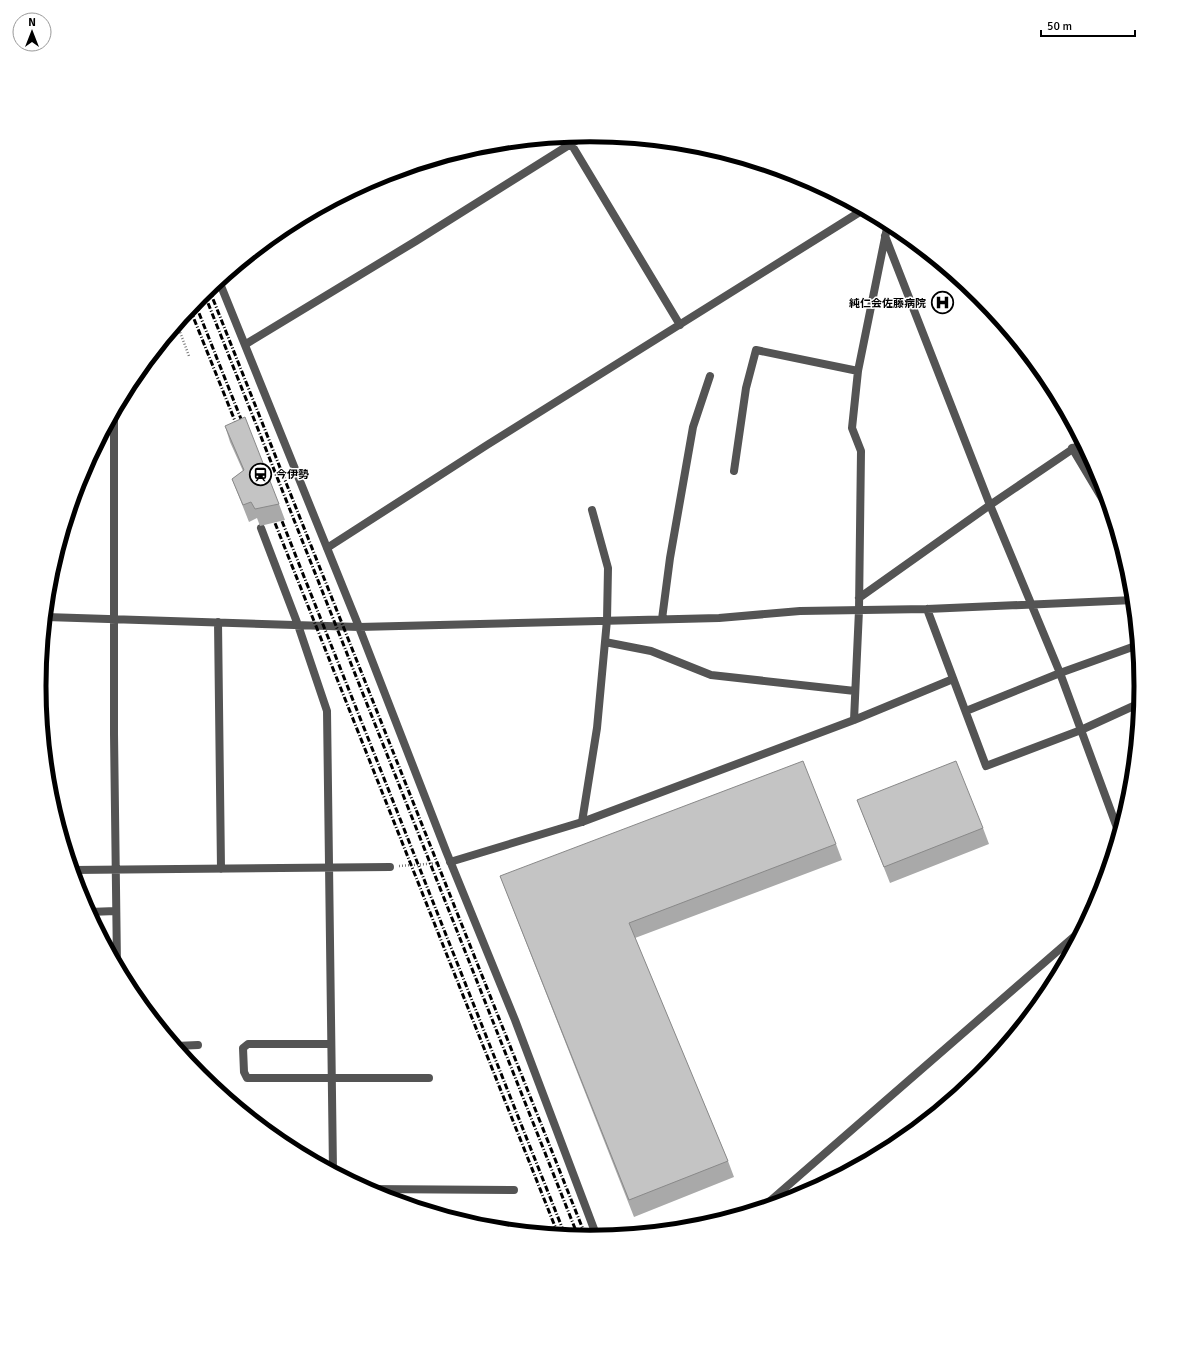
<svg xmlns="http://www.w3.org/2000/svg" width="1181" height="1372" font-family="Signika,'Noto Sans JP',sans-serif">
<rect width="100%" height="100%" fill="#fff"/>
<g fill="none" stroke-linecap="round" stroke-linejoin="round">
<path stroke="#767676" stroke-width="2.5" stroke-dasharray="1 2" stroke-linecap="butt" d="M177,324L189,356
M399,866L441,863"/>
<path stroke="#545454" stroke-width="8" d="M567,137L680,325
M885,236L990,505L1060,673L1119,833
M219,281L359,627L446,851L515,1020L597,1237
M246,344L416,241L585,135
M114,414V734L117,964
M1072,448L1112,515
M734,471L746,388L756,350L858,371
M261,528L298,625L327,711L333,1171
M327,548L487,445L863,210
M859,598L990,505L1083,442
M927,609L986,766L1081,730L1140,703
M46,617L359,627L719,618L800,611L927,609L1134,600
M662,619L670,558L693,427L710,376
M218,622L221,869
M605,642L651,651L711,675L855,691
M966,711L1060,673L1138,645
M854,720L859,610L861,451L852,428L858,371L888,223
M582,822L597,728L607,620L608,568L592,510
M450,862L582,822L854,720L953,679
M73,870L390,867
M89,912L116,911
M331,1044H248L243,1048L244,1072L247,1078H429
M176,1046L198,1045
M367,1189L514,1190
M762,1208L1084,928"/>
<path stroke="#000" stroke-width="3" stroke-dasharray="6 2 1 2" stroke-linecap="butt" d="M209,289L586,1237
M204,293L578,1236
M195,303L245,429
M190,309L239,431
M278,511L565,1235
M271,513L558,1234"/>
</g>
<path fill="#a9a9a9" d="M225,426L279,504L285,520L260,526L257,518L249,522L232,479L243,471L230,442Z
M857,800L983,828L989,844L890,883Z
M836,844L842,860L635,938L728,1161L734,1177L634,1217L500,876Z"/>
<path fill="#c4c4c4" stroke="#898989" d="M245,417L279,504L255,509L251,502L243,505L232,479L244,470L225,426Z
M803,761L836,844L629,923L728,1161L629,1200L500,876Z
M956,761L983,828L884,867L857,800Z"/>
<defs>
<symbol id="hospital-ring" viewBox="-11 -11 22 22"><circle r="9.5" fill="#fff" stroke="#000" stroke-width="1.5"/><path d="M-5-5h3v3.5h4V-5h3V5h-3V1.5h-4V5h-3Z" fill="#000"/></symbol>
<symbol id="station-ring" viewBox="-11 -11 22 22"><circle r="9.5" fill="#fff" stroke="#000" stroke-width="1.5"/><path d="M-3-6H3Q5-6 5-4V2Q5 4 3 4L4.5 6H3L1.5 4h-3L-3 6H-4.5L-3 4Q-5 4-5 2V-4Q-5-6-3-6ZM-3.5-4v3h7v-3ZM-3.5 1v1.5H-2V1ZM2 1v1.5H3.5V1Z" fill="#000"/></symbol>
</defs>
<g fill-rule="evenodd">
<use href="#hospital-ring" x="930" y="290" width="25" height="25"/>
<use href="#station-ring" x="248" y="462" width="25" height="25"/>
</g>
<g text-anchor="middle" stroke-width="3" stroke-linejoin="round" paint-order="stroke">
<g font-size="11" font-weight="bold" fill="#000" stroke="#fff" text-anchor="end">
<text x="926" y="307">純仁会佐藤病院</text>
<text x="276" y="478" text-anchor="start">今伊勢</text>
</g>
</g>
<path d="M0 0H1181V1372H0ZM46 686a544 544 0 1 1 1088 0a544 544 0 1 1-1088 0Z" fill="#fff" fill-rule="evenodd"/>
<path fill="none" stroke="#000" stroke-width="5" d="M46 686a544 544 0 1 1 1088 0a544 544 0 1 1-1088 0Z"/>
<g transform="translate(32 32)"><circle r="19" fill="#ffffff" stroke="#999999"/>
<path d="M0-3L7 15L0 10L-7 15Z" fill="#000000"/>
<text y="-6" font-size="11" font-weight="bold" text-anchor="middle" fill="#000000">N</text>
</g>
<path d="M1041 30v6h94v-6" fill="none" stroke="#000000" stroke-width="2"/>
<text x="1047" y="30" font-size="12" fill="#000000" stroke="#ffffff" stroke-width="3" paint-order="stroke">50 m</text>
</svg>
